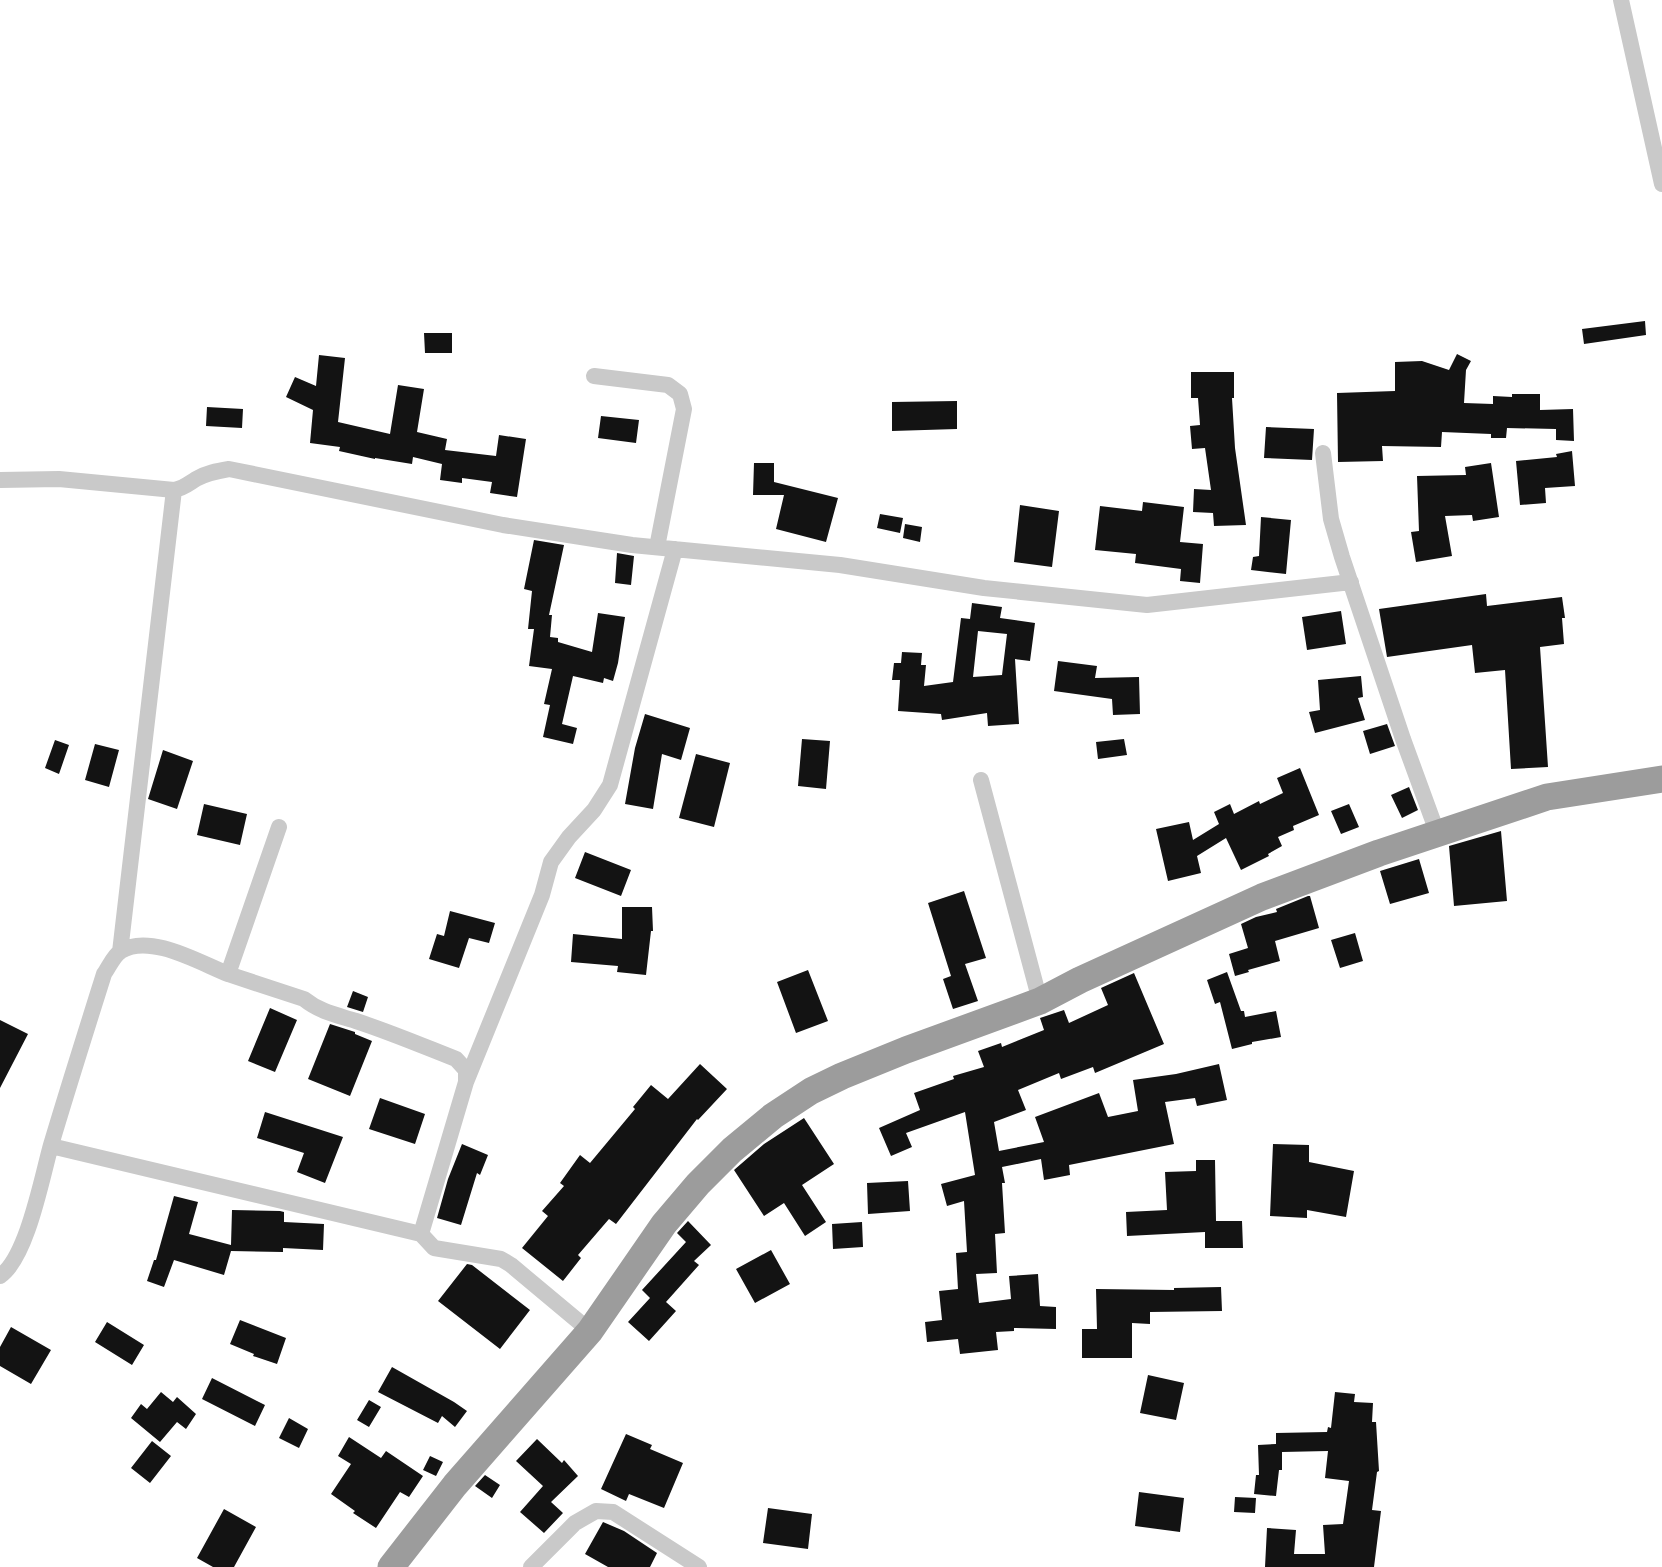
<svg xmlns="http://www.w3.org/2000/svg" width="1662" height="1567" font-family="'Exo 2',sans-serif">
<rect width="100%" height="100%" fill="#fff"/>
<path fill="#131313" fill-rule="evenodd" d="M1645,321L1646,335L1584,344L1582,329Z
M424,333H452V353H425Z
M1457,354L1471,361L1466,370L1464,403L1493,404V396L1512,397V394H1540V410L1573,409L1574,441L1556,440V429L1507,428L1506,438H1491V434L1442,432L1441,447L1382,446L1383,461L1338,462L1337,393L1395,391V362L1422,361L1449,370Z
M319,355L345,358L338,422L390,434L398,385L424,389L417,432L447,439L445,450L496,456L499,435L526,439L517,497L490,493L492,482L462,478V483L440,480L442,464L413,457L412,464L375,458V459L339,451L340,447L310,443L313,410L286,397L295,377L316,386Z
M1191,372H1234V398H1232L1235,448L1246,525L1214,526L1213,513L1193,512L1194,489L1211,490L1205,448L1192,449L1190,426L1200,425L1198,398H1191Z
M957,401V429L892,431V402Z
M207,407L243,409L242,428L206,426Z
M601,416L639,420L636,443L598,438Z
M1266,427L1314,429L1312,460L1264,458Z
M1572,451L1575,486L1545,488L1546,503L1520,505L1516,461L1557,457L1556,454Z
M754,463H774V482L838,498L826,542L776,529L784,495H753Z
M1491,463L1499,517L1473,521L1472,515L1445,516L1452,556L1416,562L1411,532L1419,531L1417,476L1466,475L1465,467Z
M1143,502L1184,507L1180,542L1203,544L1200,583L1180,581L1181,569L1135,563L1136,554L1095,550L1100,506L1142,511Z
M1020,505L1059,511L1052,567L1014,562Z
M880,514L903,518L900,533L877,528Z
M1261,517L1291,520L1286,574L1251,570L1253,557L1259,556Z
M905,524L922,527L920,542L903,538Z
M534,540L564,545L549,615H552L550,637L558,638V642L592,652L598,613L625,617L618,663L613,681L604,678L603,683L573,676L562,724L577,728L573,744L543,737L550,705L544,704L552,669L529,666L534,629H528L532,591L524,589Z
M617,553L634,556L631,585L615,583Z
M1486,594L1487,606L1562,597L1565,618H1562L1564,644L1540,647L1548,767L1511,769L1505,670L1475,673L1472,645L1387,657L1379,609Z
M972,603L1002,607L1000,618L1035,623L1030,661L1015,659L1019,724L988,726L987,713L942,720L941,714L898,711L900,680H892L894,663H901L902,652L922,653L921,665H926L924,686L953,682L961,618L970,619ZM978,631L1007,634L1002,675L973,677Z
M1341,611L1346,644L1307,650L1302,617Z
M1058,661L1097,666L1095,678L1139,677L1140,714L1113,715L1112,699L1054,691Z
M1361,676L1363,697L1358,698L1365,720L1315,733L1309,712L1320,710L1318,680Z
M645,714L690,728L681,760L662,754L653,809L625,804L635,748Z
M1387,724L1395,746L1370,754L1363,731Z
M802,739L830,741L826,789L798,786Z
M1124,739L1127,755L1098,759L1096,742Z
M55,740L69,745L59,774L45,768Z
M95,744L119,750L109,787L85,780Z
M163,750L193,761L177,809L148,799Z
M696,754L730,763L714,827L679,818Z
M1300,768L1319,815L1293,826L1294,830L1278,837L1282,846L1268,854L1269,856L1241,870L1226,838L1197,856L1201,873L1168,881L1156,829L1189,822L1193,840L1219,824L1214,812L1230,804L1234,814L1259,801L1260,804L1283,793L1277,778Z
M1409,787L1418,810L1402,818L1391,795Z
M204,804L247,814L240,845L197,835Z
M1349,804L1359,827L1341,834L1331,811Z
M1501,831L1507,901L1454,906L1449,846Z
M585,852L631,870L621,896L575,878Z
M1419,859L1429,893L1390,904L1380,871Z
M964,891L986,958L965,964L978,1001L953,1009L943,979L951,976L928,903Z
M1308,896H1310L1319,928L1275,941L1280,961L1248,970L1249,972L1235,976L1229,954L1248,948L1241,924L1256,917L1277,912L1276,909Z
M622,907H652L653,931H651L646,975L617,972L618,966L571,962L573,934L622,939Z
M450,911L495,923L489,943L469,938L459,968L429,959L437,934L444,936Z
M1355,933L1363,961L1340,968L1331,940Z
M808,970L828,1021L796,1033L777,982Z
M1227,972L1241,1011H1244L1245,1017L1276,1011L1281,1037L1252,1042V1044L1232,1049L1220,1002L1215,1004L1207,980Z
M1134,973L1164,1044L1095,1073L1093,1067L1061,1079L1059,1073L1018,1090L1026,1110L994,1122L999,1151L1044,1142L1035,1117L1099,1093L1108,1117L1138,1111L1133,1080L1176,1074L1219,1064L1227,1100L1197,1106L1195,1098L1165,1102L1174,1144L1069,1165L1070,1175L1044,1180L1041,1159L1002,1167L1005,1183H1002L1005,1233L995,1234L997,1273L976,1274L979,1303L1011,1299L1009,1276L1038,1274L1040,1306L1056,1307V1329L1014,1328V1331L996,1332L998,1350L960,1354L958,1339L927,1342L925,1322L942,1320L939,1291L958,1289L956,1253L967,1252L964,1201L947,1206L941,1184L975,1175L965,1112L906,1133L912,1147L891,1156L879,1128L920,1110L914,1093L954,1079L953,1076L984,1067L978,1051L1001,1043L1002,1047L1044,1030L1040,1018L1064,1010L1069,1023L1108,1005L1101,988Z
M353,991L368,997L363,1012L347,1007Z
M270,1008L297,1020L275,1072L248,1061Z
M0,1020L28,1034L0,1088Z
M330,1024L355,1032V1034L372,1041L350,1096L308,1079Z
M700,1064L727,1089L698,1120L697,1119L616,1224L609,1219L578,1255L581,1258L563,1281L522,1248L548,1216L542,1211L564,1186L560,1183L580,1155L590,1163L635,1109L633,1107L651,1085L668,1099Z
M380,1098L425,1114L415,1144L369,1129Z
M265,1112L343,1137L325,1183L297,1172L304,1153L257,1138Z
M804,1118L834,1164L802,1185L826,1222L805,1236L784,1203L764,1216L734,1170L764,1144Z
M462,1144L488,1155L480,1175L477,1173L461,1225L437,1218L448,1179Z
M1273,1144L1309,1145V1162L1354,1171L1346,1217L1307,1210V1218L1270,1216Z
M1196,1160H1215L1216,1221H1242L1243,1248H1205V1232L1127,1236L1126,1212L1167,1210L1165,1172L1196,1171Z
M908,1181L910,1211L868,1214L867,1183Z
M174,1196L198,1202L189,1234L231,1245L232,1210L280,1211L284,1212V1222L324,1224L323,1250L283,1248V1252L231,1251L224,1275L174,1260L164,1287L147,1281L154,1260H156Z
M688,1221L711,1245L694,1261L699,1265L666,1302L676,1311L649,1341L628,1322L650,1298L642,1290L686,1242L677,1233Z
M862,1222L863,1247L833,1249L832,1224Z
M771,1250L790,1284L755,1303L736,1269Z
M467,1264L472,1265L530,1310L500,1349L438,1301Z
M1221,1287L1222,1311L1150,1312V1324L1132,1323V1358H1082V1329H1097L1096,1289L1174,1290V1288Z
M240,1320L286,1338L277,1364L253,1356L254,1354L230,1344Z
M107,1322L144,1345L132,1365L95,1342Z
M11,1327L51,1350L31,1384L0,1366V1347Z
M392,1367L454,1402L467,1411L455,1427L442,1416L438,1423L378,1392Z
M1148,1375L1184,1383L1176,1420L1140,1413Z
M212,1378L265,1405L255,1426L202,1399Z
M161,1392L173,1402L177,1397L196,1414L186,1429L177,1422L160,1442L131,1418L141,1404L147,1409Z
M1335,1392L1355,1394L1354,1402L1373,1403L1372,1422H1376L1379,1471L1377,1472L1372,1510L1381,1511L1374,1567H1265L1267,1528L1296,1530L1294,1554H1325L1323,1525L1343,1524L1349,1481L1325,1478L1328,1451L1282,1452V1470H1279L1276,1496L1254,1494L1256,1475H1259L1258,1445L1276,1444V1433L1327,1432L1328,1427L1331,1428Z
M369,1400L381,1407L369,1427L357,1420Z
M289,1418L308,1429L299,1448L279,1438Z
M626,1434L652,1445L650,1449L683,1463L664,1508L629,1494L626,1501L601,1489Z
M349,1437L381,1458L386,1451L423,1476L409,1497L400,1492L376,1528L353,1513L355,1511L331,1494L351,1464L338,1456Z
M537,1439L562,1463L564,1460L578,1476L551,1502L563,1513L544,1533L520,1512L543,1486L516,1461Z
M152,1441L171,1456L150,1483L131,1468Z
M430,1456L443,1462L436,1476L423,1470Z
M485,1475L500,1485L492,1498L475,1486Z
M1139,1492L1184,1498L1180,1532L1135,1526Z
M1235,1497L1256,1498L1255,1513L1234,1512Z
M768,1508L812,1514L808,1549L763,1543Z
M224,1509L256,1527L234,1567H213L197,1558Z
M603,1522L624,1531L657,1553L650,1567H608L585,1554Z"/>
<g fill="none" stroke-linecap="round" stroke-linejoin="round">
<path stroke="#c9c9c9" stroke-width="16" d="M1621,0L1662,184
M594,376L668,385L680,394L684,409L657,547
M1323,453L1331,519L1342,557L1403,739L1437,832
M0,480L59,479L174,490C184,488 188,484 196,479C206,473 217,471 229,469L503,525L632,545L840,565L984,588L1147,605L1351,582
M981,780L1040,1001
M279,827L228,974L304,999C320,1012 337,1015 356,1021C390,1032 423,1046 456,1059L466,1070V1082L421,1234L434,1248L501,1259L511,1265L590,1331
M120,952L174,490
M466,1082L542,895L551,862L569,837L594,810L610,785L675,549
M51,1146L421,1234
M0,1276C27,1258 42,1177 51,1145C68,1088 86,1031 104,974C109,967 114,955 121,951C150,933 200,963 228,974
M531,1567L575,1523L596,1511L613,1512L699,1567"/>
<path stroke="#9c9c9c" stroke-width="27" d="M391,1567L455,1485L590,1331L664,1224L698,1184L732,1150L773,1116L811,1091L842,1076L906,1050L1040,1001L1080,980L1262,897L1379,853L1547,797L1662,779"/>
</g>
</svg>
